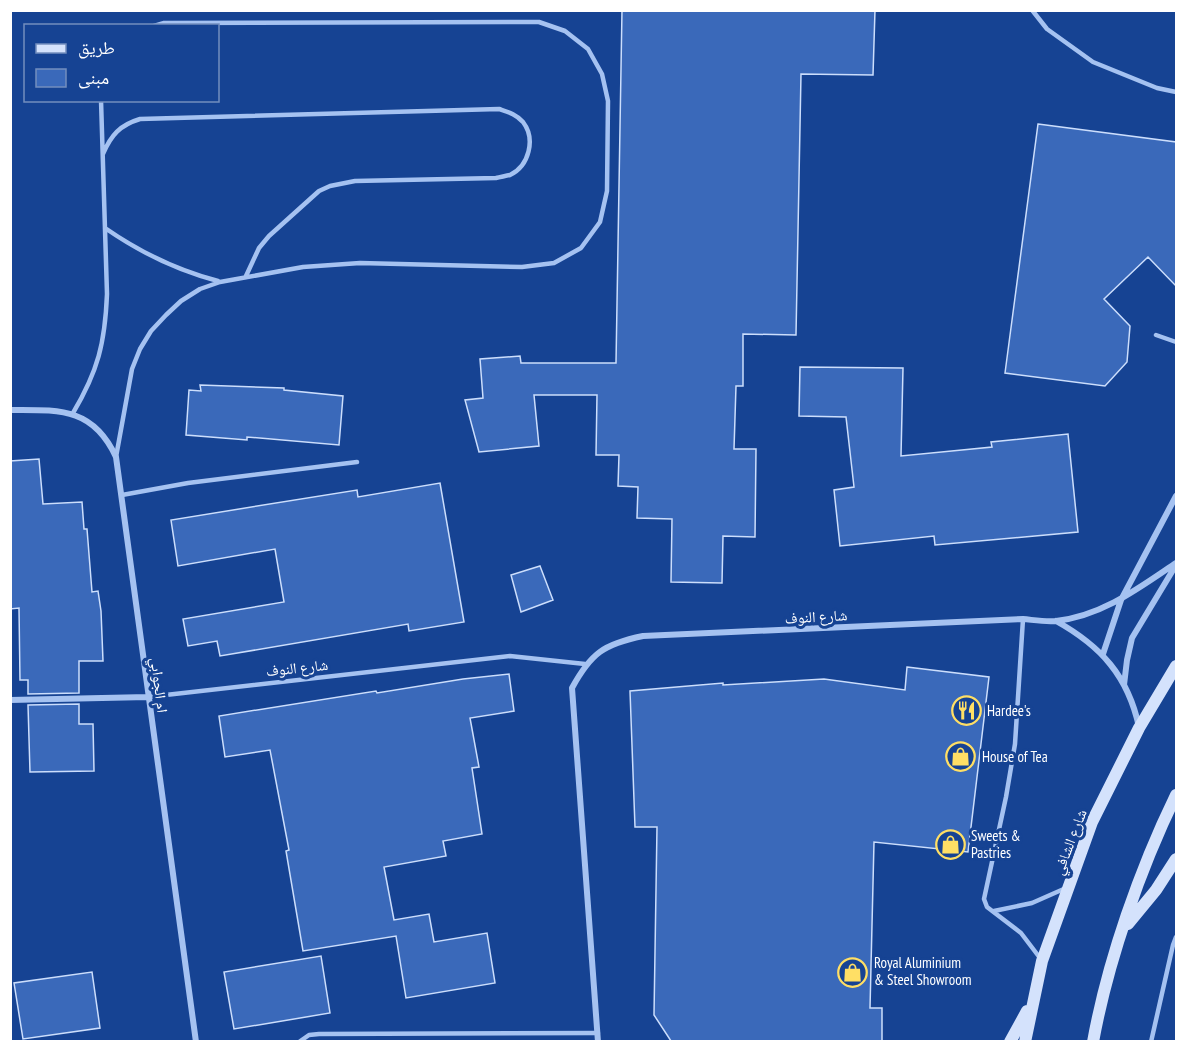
<svg xmlns="http://www.w3.org/2000/svg" width="1187" height="1052" font-family="'PT Sans Narrow','Noto Naskh Arabic',sans-serif">
<rect width="100%" height="100%" fill="#164393"/>
<path fill="#3a69ba" stroke="#ccdefc" stroke-width="1.5" d="M622,10H875L873,75L801,74L796,335L743,334V386H736L734,449H756L755,537L723,536L722,583L671,582L672,519L637,518L638,487L618,486L619,455H596L597,395H534L539,446L479,452L465,400L483,398L480,359L520,356L521,363H616Z
M1038,124L1176,142V286L1148,257L1104,299L1130,326L1127,362L1105,386L1005,373Z
M800,367L903,368L901,456L992,447L991,442L1068,434L1078,532L935,545L934,536L840,546L834,490L854,487L846,417L799,416Z
M200,385L284,388V390L343,396L339,445L247,437V440L186,435L189,390L201,391Z
M39,459L43,504L82,502L84,529H87L92,592L98,591L101,611L103,661H79V693L28,694V680H20L19,608L10,609V461Z
M440,483L464,622L409,631L408,624L220,656L217,641L188,646L183,619L284,602L275,549L178,566L171,520L357,490L358,497Z
M540,566L553,600L521,612L511,575Z
M907,667L989,677L968,852L874,842L870,1008H882V1041H671L654,1015L657,827H635L630,691L723,683V685L824,679L905,690Z
M509,674L514,711L470,718L479,767L472,768L482,834L443,841L446,856L384,867L394,920L429,914L434,942L487,933L495,983L406,998L396,936L303,951L286,851L289,850L270,750L225,757L219,716L376,691L377,693L463,679Z
M79,704V724H93L94,771L30,772L28,705Z
M321,956L330,1013L234,1029L224,972Z
M92,972L100,1028L23,1039L14,983Z"/>
<g fill="none" stroke-linecap="round" stroke-linejoin="round">
<path stroke="#a5c2f1" stroke-width="4.5" d="M1032,10L1047,29L1093,62L1157,88L1176,92
M103,154C111,135 120,125 140,119L499,109C508,112 516,114 523,122C536,139 529,166 510,175C506,176 500,177 496,178L355,181L330,186L319,191L269,236L259,248L246,276
M105,228C141,253 176,270 218,281
M1156,335L1176,342
M73,413C98,371 105,343 107,294L101,100
M116,457L132,369L140,349L151,331L166,315L181,301L200,289L220,282L303,267L360,263L522,267L554,263L581,248L600,222L607,191L608,101L602,74L588,49L565,31L539,22L164,23L154,26
M122,495L188,483L357,462
M1023,619L1015,744L1006,797L984,899L987,907L1021,933L1040,958
M148,697L510,656L585,664
M994,911L1032,903L1066,888
M299,1042L309,1035L319,1034L598,1033
M1151,1042L1173,945L1176,937"/>
<path stroke="#a5c2f1" stroke-width="6" d="M10,410C59,410 93,407 116,457L196,1042
M1056,621C1101,646 1128,676 1139,727
M1103,654L1121,600L1176,496
M1124,685L1127,660L1132,638L1176,565
M10,700L148,697
M598,1042L572,688C591,653 604,644 643,636L1023,619C1034,620 1045,622 1056,621C1102,616 1139,588 1176,563"/>
<path stroke="#d4e2fc" stroke-width="12" d="M1128,924L1156,890L1176,859
M1010,1042L1027,1011
M1025,1042L1042,961L1092,822L1139,728L1176,666
M1093,1042C1108,960 1140,869 1176,795"/>
</g>
<defs>
<symbol id="restaurant-ring" viewBox="-11 -11 22 22"><circle r="9.5" fill="#164393" stroke="#ffdf65" stroke-width="1.5"/><path d="M-5-6h1v4h1v-4h1v4h1v-4h1v5L-1.5 .5V6h-2V.5L-5-1ZM5-6V6H3V1.5H1.5Q1.5-4 5-6Z" fill="#ffdf65"/></symbol>
<symbol id="shop-ring" viewBox="-11 -11 22 22"><circle r="9.5" fill="#164393" stroke="#ffdf65" stroke-width="1.5"/><path d="M-5-2.5h2.3a2.7 3.5 0 0 1 5.4 0H5L5.5 6h-11ZM-1.5-2.5h3a1.5 2.3 0 0 0-3 0Z" fill="#ffdf65"/></symbol>
</defs>
<g fill-rule="evenodd">
<use href="#restaurant-ring" x="950" y="694" width="33" height="33"/>
<use href="#shop-ring" x="944" y="740" width="33" height="33"/>
<use href="#shop-ring" x="934" y="828" width="33" height="33"/>
<use href="#shop-ring" x="836" y="956" width="33" height="33"/>
</g>
<g text-anchor="middle" stroke-width="6" stroke-linejoin="round" paint-order="stroke">
<g font-size="15" fill="#fff" stroke="#164393">
<text transform="translate(816 617) rotate(-3)" y="5">شارع النوف</text>
<text transform="translate(297 668) rotate(-6)" y="5">شارع النوف</text>
<text transform="translate(159 685) rotate(83)" y="5">ام الجوابي</text>
<text transform="translate(1070 842) rotate(-69)" y="5">شارع الشافي</text>
</g>
<g font-size="15" fill="#fff" stroke="#164393" text-anchor="start">
<text x="987" y="716">Hardee's</text>
<text x="982" y="762">House of Tea</text>
<text x="971" y="841">Sweets &amp;<tspan x="971" dy="17">Pastries</tspan></text>
<text x="874" y="968">Royal Aluminium<tspan x="874" dy="17">&amp; Steel Showroom</tspan></text>
</g>
</g>
<rect width="1187" height="1052" fill="none" stroke="#ffffff" stroke-width="24"/>
<rect x="24" y="24" width="195" height="78" fill="#164393" stroke="#738ebe" stroke-width="1.5"/>
<rect x="36" y="44" width="30" height="9" fill="#d4e2fc" stroke="#738ebe" stroke-width="1.5"/>
<text x="78" y="54" font-size="18" fill="#ffffff">طريق</text>
<rect x="36" y="69" width="30" height="18" fill="#3a69ba" stroke="#738ebe" stroke-width="1.5"/>
<text x="78" y="84" font-size="18" fill="#ffffff">مبنى</text>
</svg>
